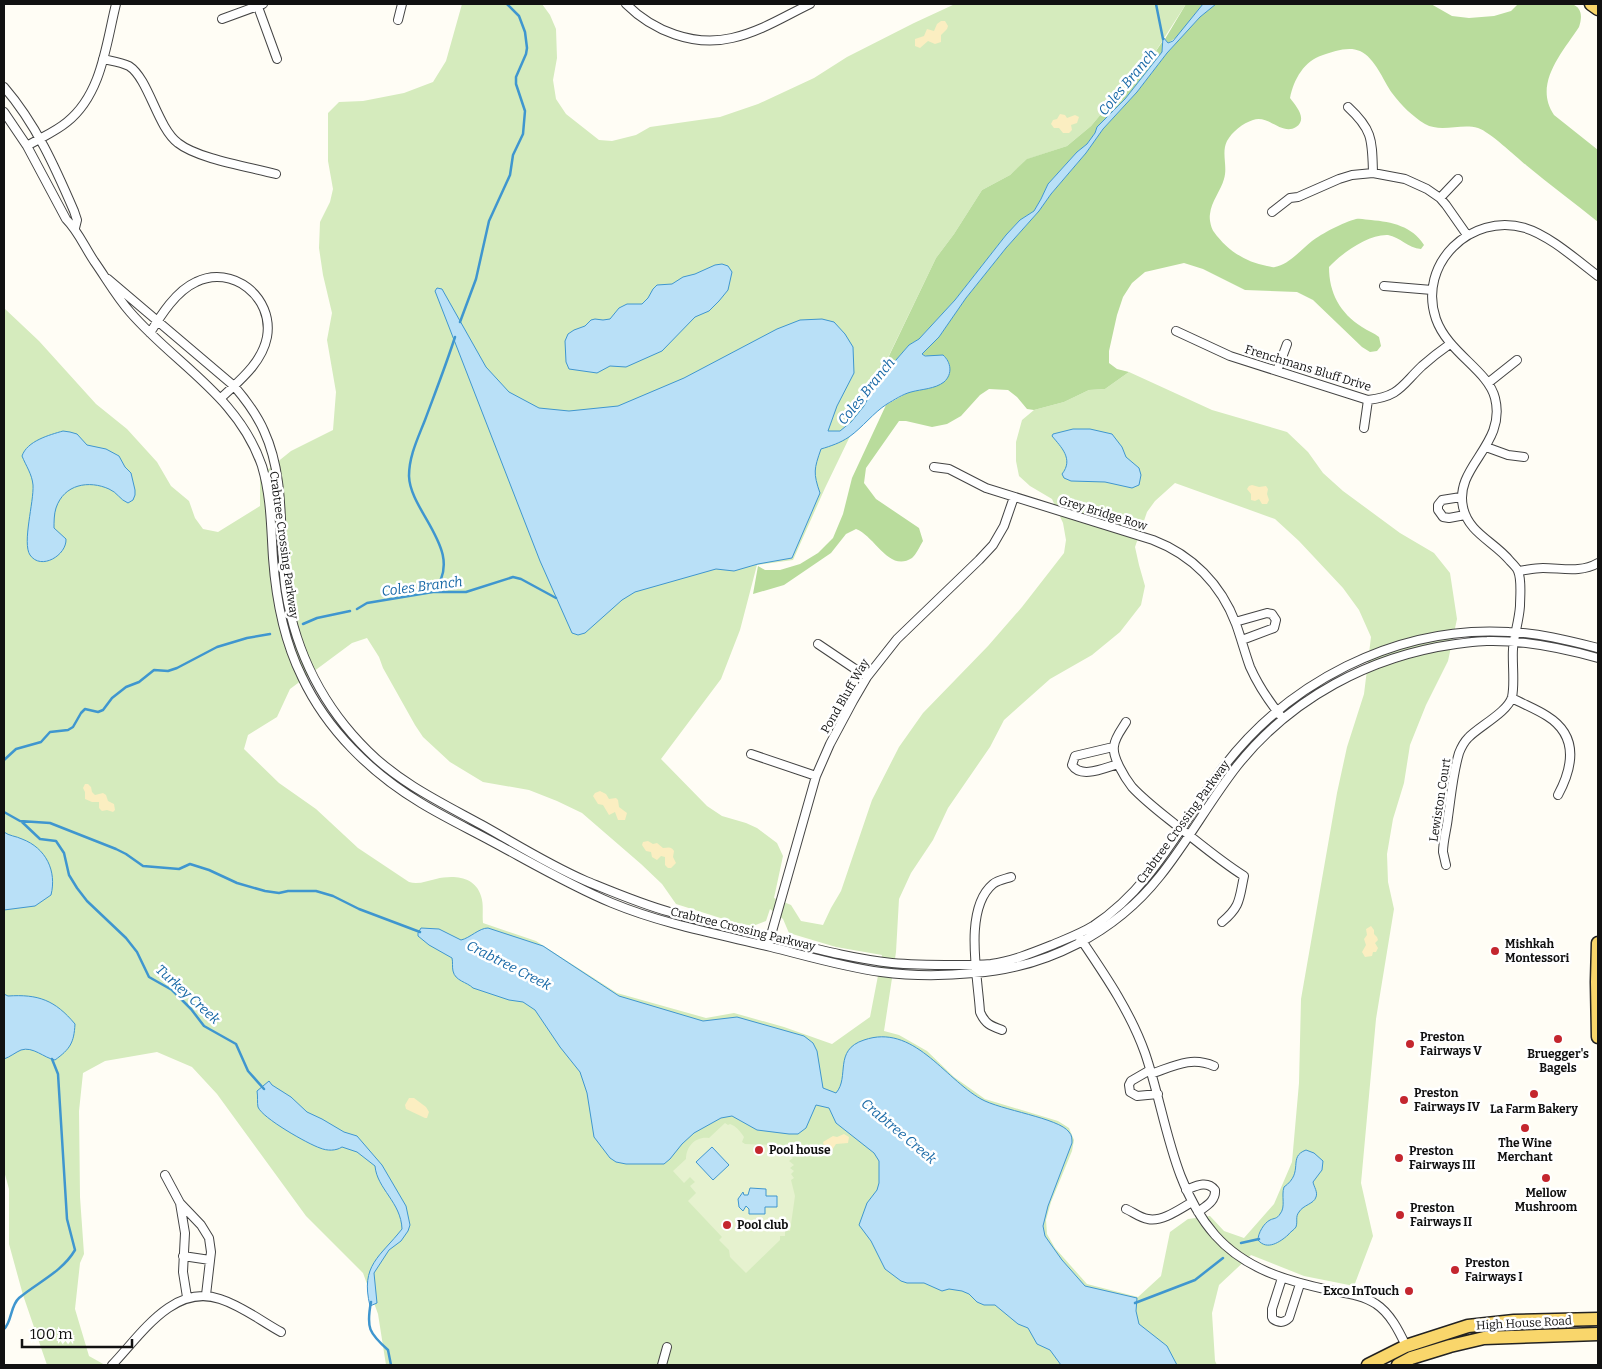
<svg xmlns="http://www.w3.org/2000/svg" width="1602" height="1369" font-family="Bitter,serif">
<rect width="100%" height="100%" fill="#fffdf5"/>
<path fill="#d5ebbd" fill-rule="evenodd" d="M462,4H542L550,15L556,29L557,58L553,80L556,99L566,114L599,140L612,141L636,135L650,127L720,117L758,104L814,78L847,57L914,23L955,4H1186L1150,60L1111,102L1091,126L1067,146L1028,159L1010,175L982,190L954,234L936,258L825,488L793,560L757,565L740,630L721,679L661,759L707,806L722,816L746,823L757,828L777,843L783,856L774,898L791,905L801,921L823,925L831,908L841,891L872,800L899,747L923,713L988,646L1022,607L1064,553L1066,540L1063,523L1052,499L1030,486L1019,476L1016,461V442L1022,420L1034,410L1064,402L1089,390L1105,389L1129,372L1212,410L1287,432L1308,452L1323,473L1343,491L1400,533L1434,553L1450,573L1457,619L1448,661L1426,705L1410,745L1404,783L1393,819L1387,854L1388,882L1394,909L1376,1019L1361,1183L1373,1236L1354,1286L1304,1276L1251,1255L1219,1285L1212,1313L1215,1361L1217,1365H386L378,1314L363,1273L306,1216L217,1094L192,1067L157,1052L105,1061L83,1073L79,1111L80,1197L84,1254L80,1263L75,1309L89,1356L105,1365H47L23,1295L9,1244V1189L4,1171V308L39,341L96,404L127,429L157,462L171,486L189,501L195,518L203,529L218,532L260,506V476L291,451L333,430L336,392L327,340L332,313L323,275L319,248L320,222L330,202L333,189L328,161V113L339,102L363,101L404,93L433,82L446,61ZM1175,483L1275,519L1299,541L1343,588L1359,610L1371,637L1364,694L1347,747L1337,793L1301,999L1299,1083L1292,1162L1274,1204L1244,1238L1224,1231L1210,1216L1188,1219L1170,1232L1161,1276L1138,1297L1087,1284L1055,1248L1047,1234L1046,1220L1051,1202L1072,1151L1074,1140L1069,1128L1058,1121L985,1099L954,1077L927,1051L899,1035L884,1031L896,952L899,899L911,873L933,840L948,808L990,747L1004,720L1050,679L1092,655L1120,632L1141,605L1145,586L1139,565L1135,547L1147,512L1155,501ZM367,638L379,657L383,668L415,725L423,737L450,762L483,782L529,790L557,801L582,813L641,864L662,884L676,904L733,922L753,926L766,921L770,909L783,919L789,933L836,947L882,955L870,1017L832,1044L784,1027L734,1013L706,1018L617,993L536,941L483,923C482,915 484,904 481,896C475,876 453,875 436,879C427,881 418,885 409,882L358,848L316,809L279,783L244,749L248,735L277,717L290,689L352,643Z"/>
<path fill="#b9dc9c" d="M1186,4H1203L1177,37L1168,43L1165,39Z
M1216,4H1431L1452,16L1469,18L1494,16L1511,11L1518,4C1529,4 1563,1 1571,4C1583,7 1582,18 1579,27C1562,53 1533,84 1554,115L1598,150V222C1575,203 1550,185 1526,165C1515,156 1490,132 1478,128C1461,123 1441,133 1425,124C1412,116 1402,106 1392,93C1383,80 1375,58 1360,51C1349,46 1334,51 1323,55C1304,61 1294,79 1290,98C1296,106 1308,119 1296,127C1282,136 1268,114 1253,120C1243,123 1232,132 1227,141C1221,153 1228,166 1224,179C1221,190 1211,202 1210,214C1209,219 1211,228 1214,232C1227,250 1245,262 1267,266C1270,266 1272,268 1275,267C1288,265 1302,249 1312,241C1321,234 1344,222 1356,219C1361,218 1367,220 1371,220C1392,222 1412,226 1424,245L1421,249C1408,248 1400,237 1388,235C1368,234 1341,254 1329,267C1329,293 1340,313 1362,327C1368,331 1374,333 1379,337L1381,346L1377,351L1370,352L1362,347L1313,300L1297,292L1245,290L1203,269L1184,263L1145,272L1132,283L1123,297L1117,315L1109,351V363L1117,369L1129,372L1105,389L1089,390L1064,402L1034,410L1027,409L1017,397L1008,390L989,389L980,395L961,416L947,424L932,427L906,421H899L866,468L864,483L876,499L919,528L923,541C920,546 916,555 912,558C889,573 875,536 856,529L846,534L831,553L784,585L753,594L758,566L765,570H780L800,564L818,553L833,538L843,514L852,478L886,405L909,392L931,388L950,373C950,365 949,360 943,355C936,356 928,358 922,354L939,337L966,298L1006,248L1039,211L1051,194L1086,153L1103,129L1137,92L1167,53L1200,17Z
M1162,42V52L1125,99L1097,127L1095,133L1087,144L1077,152L1048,184L1041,199L1034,211L1020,220L1006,235L955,300L919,339L909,345L876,383L936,258L954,234L982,190L1010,175L1027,159L1067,146L1091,126L1111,102L1150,60Z"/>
<path fill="#fbeec1" d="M941,21H945L948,26L947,29L941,35V42L935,44L928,41L920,48L915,46V39L924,36L927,29L934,31L937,24Z
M1060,114L1065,115L1067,118L1075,115L1079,117L1077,123L1071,125L1072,130L1069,133H1063L1059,128H1054L1051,124L1053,120L1057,119Z
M1252,485L1259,487L1266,486L1268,489L1267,494L1269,500L1267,504H1262L1259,499L1255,501L1251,500V494L1247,489L1249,486Z
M85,784H88L91,787L92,792L95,795L103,793L106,795L108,801L114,804L115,810L113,812L107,810L102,811L99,808V802H92L85,799V792L83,788Z
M600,791L606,794L609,799L616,798L618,800L619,807L627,813L625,820H618L615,812L609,815L603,805L598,804L593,796L595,793Z
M648,841L653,844L657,843L663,848C668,848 671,846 674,851L673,857L676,863L671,868H668L665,865V857L661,856L657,860L652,857L651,852L646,851L642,845L643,842Z
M1371,926L1374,930V934L1377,937L1378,940L1375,943L1378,948L1376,952H1373L1372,956L1365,957L1362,952L1366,945L1364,939L1367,935L1366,929Z
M409,1098H414L426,1107L429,1112L427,1118H425L406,1109L405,1105Z
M844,1134L849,1137L848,1143L836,1144L830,1153L825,1151L823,1142L833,1136L837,1137Z"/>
<path fill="#e6f2cf" d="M725,1123L728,1125L730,1124C736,1126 740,1131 744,1137L742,1142L745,1144L774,1145L776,1148L784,1146L793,1153L790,1155L793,1158L789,1161L794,1165L790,1168L794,1171L791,1174L794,1178L791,1180L795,1196L790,1231H785V1236H780V1240L746,1273L730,1257L729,1250L719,1240L722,1237L688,1201L696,1193L690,1186L695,1182L690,1177L684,1183L673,1171L686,1159C686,1146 696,1136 709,1138Z"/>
<path fill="#b9e0f7" stroke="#3f96cf" d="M1203,4H1216L1200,17L1167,53L1137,92L1103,129L1086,153L1051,194L1039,211L1006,248L966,298L939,337L922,354L925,356L943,355C951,362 953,374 944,382C935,389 922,389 911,392C903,394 894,400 887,404C873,413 863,427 849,437C840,443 831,446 821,449C814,469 813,473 820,493L792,558L758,564L734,571L716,569L635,592L622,600L585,633L578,635L572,633L540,561L435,291L437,288L442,289L486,367L509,392L539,408L569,411L618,406L684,378L777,329L800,320L822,319L834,322L845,334L853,347L854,373L837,406L828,431H840L851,422L864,406L876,383L909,345L919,339L955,300L1006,235L1020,220L1034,211L1041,199L1048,184L1077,152L1087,144L1095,133L1097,127L1125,99L1162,52L1163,37L1168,43L1173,41Z
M722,264L728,266L732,272L728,290L719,301L709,311L695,317L662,351L626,367L610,366L597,373L569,369L566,362L565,341L568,334L574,330L585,326L591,320L595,319L603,320L610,319L619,308L627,304H642L648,298L653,289L657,285L672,284L683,277L695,274L715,265Z
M1073,429H1090L1112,434L1122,447L1126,457L1139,468L1141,475L1139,485L1132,488L1105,482L1071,481L1064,478L1062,474C1074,459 1061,447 1052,436L1053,434Z
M63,431L70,432L77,434L87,445L106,449L119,456L125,467L131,473L135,490V495L133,500L128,503C120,500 117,492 109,489C89,480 64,484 56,508C54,514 54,522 54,528L66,539C67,555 41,571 30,555C22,543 34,502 33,485C32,474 26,466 22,456C27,441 49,435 63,431Z
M4,832C9,836 16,836 22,839C46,848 57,871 51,895L35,906L4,910Z
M421,928L439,929L461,940C470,938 479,928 488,928L543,946L619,996L703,1021L737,1017L804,1036L813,1043L817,1051L823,1088L836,1093C850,1077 833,1050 864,1040C913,1023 944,1078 981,1099C1000,1110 1059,1118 1069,1132C1072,1135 1072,1139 1072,1143L1048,1206L1043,1226L1045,1236L1062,1260L1085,1286L1137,1298L1136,1311L1139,1324L1167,1346L1177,1365H1061L1050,1350L1037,1344L1028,1328L1018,1324L995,1305H984L977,1302L969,1294L962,1291L949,1289L942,1291L924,1283H907L901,1281L885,1269L871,1241L859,1225L867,1203L877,1190L879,1183V1161L874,1153L836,1123L829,1108L816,1105L806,1128L798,1134H789L757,1130L732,1116L721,1118L694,1133L682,1144L670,1159L664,1164H626L616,1162L610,1158L594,1137L587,1093L580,1072L560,1047L535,1010L523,1002L509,1000L473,988C467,982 455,981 453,971C452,967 453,962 452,958L429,945L418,936V933Z
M4,994L8,996C38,994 55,1000 75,1024C74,1043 70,1049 55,1060C44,1058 33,1046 21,1050C16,1052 10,1057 4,1059Z
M269,1081L272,1085L291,1097L307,1112L322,1119L344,1132L357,1136L382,1165L406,1206L410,1225L408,1231L401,1241L389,1250L374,1273L377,1303L370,1306C360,1265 380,1257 402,1229C401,1202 377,1189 375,1166L357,1152L342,1147C336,1151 327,1151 320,1148C308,1144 262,1118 258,1107C257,1103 258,1096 257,1091Z
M712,1147L729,1165L713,1180L696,1162Z
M1306,1150L1314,1153L1323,1161L1322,1170L1313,1182C1314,1187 1318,1192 1316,1197C1314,1204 1303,1205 1299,1212C1295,1217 1298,1221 1296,1227C1294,1230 1290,1232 1288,1235C1280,1242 1267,1251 1258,1240C1258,1233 1264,1223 1270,1220C1274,1218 1277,1219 1280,1214C1286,1207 1281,1196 1284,1187C1305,1172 1287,1157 1306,1150Z
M750,1188L766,1189V1196H777V1207H765V1214H749V1209L746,1206L743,1211L739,1207L738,1199L743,1192L744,1195H748Z"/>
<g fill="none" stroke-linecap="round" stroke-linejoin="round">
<path stroke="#3f96cf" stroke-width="2.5" d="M1156,4L1163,39
M460,322L476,279L489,221L510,175L513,155L523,134L525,111L516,84V77L526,54L527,48L525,32L519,16L507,4
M433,592C467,552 410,513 409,476C409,456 418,438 425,420C435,393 446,365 455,337
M357,609L367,603L433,592H466L513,577L521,579L556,598
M303,624L317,618L350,611
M4,760L16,749L41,742L50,732L68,730L73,727L81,713L85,709L98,712L103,710L112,698L126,687L139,682L154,670L168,671L177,668L217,647L247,638L270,634
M4,812L20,821L50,823L116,849L126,854L143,866L179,869L190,864L209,870L237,883L265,891L279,893L288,891H316L333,896L359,909L420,932
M22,822L40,839L56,841L64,853L69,875L77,888L87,901L126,938L137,952L149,977L172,990L191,1009L204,1026L236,1044L248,1071L264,1089
M1241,1243L1259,1239
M371,1302C366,1328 369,1333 388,1350L391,1365
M1135,1303L1195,1280L1223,1258
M4,1329C12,1322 10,1306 19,1298C38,1282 62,1272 75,1250L67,1219L58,1074L52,1059"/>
<defs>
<path id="minor" d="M626,4C653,31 694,47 732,38C760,32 785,16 810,4
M258,7L277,59
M222,19L263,4
M398,20L402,4
M103,59C112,61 121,62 129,66C149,79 157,127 178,143C198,159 250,167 276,174
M4,87C36,124 55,167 74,211L77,220L75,228
M1348,107C1373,130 1372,140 1373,173
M4,112L27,146L66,219C78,231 84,246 94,261C106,278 116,296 130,312C176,365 238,396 262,466C271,496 271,527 273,558C276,599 283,639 302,677C327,730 371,773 421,803C444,817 469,829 493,842C532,863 571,886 612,903C663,924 717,934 771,947C807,956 844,967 881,972C912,976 943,976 974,973C1046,968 1115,933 1160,876C1188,841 1209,802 1237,766C1291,698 1370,656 1456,644C1466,643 1476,641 1487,641C1524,640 1562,648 1598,658
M27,146C40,138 55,132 67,122C102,94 106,44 116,4
M1440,198L1458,179
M1272,212L1290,198L1298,197L1339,179L1352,175L1373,173L1405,179L1427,189L1440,198L1446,205L1467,235
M108,279L234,386C246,400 257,415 264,431C287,481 278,539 286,592C296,653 324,708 368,751C400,783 442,803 482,825C516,844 549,865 586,881C613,892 641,904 670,912C702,922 735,929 767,937C809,947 849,958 892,963C913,965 934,965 955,965C967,965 979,965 991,964C1012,961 1032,953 1052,945C1066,939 1080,934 1093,926C1151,888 1179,828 1219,773C1285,683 1396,625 1509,632C1539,633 1570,641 1598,648
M1384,286L1432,290
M1176,331L1230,356L1368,400C1400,396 1401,386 1422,366C1431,358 1440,351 1450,344
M150,333C161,315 176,291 196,282C232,264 274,297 267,337C262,363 239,381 221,398
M1277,371L1287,344
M1488,383L1517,360
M1364,428L1368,400
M1486,447L1508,455L1524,457
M934,467L949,469L986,488L1153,540C1192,555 1221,584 1236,624C1241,638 1245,653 1250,667C1258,685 1268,700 1280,715
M1461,497L1442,500L1438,505V510L1443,517L1449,518L1465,515
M1519,571C1527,570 1534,568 1543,568C1562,568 1581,573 1598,563
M1235,622L1267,613L1272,614L1276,620L1274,628L1242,640
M818,644L867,677
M1512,698C1523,704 1536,709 1547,716C1579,736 1573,767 1558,795
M1126,722C1122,729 1115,737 1114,746C1112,757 1125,778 1132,787C1145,801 1161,813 1176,825C1198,842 1220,861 1244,876C1239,899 1241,906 1222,922
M1113,747L1075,756L1072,765C1081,779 1104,768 1118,764
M751,754L816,776
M1446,865C1445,861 1444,856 1443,852C1443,841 1447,828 1448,817C1451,796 1453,773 1459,753C1461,748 1464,742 1468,738C1478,727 1508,712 1512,697C1515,684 1512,663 1513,649C1514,635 1519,621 1520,606C1520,596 1522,580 1518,571C1517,568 1513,564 1510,561C1495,542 1468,533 1463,507C1454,466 1507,445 1495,398C1488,370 1448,353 1436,319C1417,264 1471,212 1525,228C1549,235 1578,261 1598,276
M1080,938C1105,975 1130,1011 1145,1053C1166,1114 1171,1185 1215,1235C1245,1269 1287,1281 1329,1290C1344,1293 1363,1295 1376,1304C1390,1313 1399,1331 1406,1346
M769,942L816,776L830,744L853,701L867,677L897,639L979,560L993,545L1004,526L1014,497
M1002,1030C991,1026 985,1024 980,1012C978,977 963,909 993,884C998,880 1005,879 1011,877
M1150,1070L1131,1081L1129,1085L1130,1092L1137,1096L1158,1094
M1151,1074C1174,1066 1191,1056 1214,1066
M165,1175L180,1203L201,1225L209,1238L211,1252L206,1295
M1186,1190C1196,1186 1207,1180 1215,1190C1216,1201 1206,1206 1198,1212
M180,1203L185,1233L183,1272L187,1297
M1126,1209C1133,1212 1140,1218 1148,1219C1162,1222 1180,1209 1192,1202
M183,1256L210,1260
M1282,1278L1272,1309V1317L1273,1319C1279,1323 1284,1323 1289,1318L1300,1284
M112,1365C140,1336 173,1283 220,1299C242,1306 261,1321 281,1332
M662,1365L667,1347"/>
<path id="primary" d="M1591,4L1598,9
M1598,943L1597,982L1598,1037
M1368,1365L1406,1346L1468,1326L1514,1321L1598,1319
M1398,1365L1411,1358L1450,1346L1484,1338L1598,1334"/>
</defs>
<use href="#minor" stroke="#444" stroke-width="10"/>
<use href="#primary" stroke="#222" stroke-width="15"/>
<use href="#minor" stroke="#fff" stroke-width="8"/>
<use href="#primary" stroke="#f9d66b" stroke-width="12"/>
</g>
<g fill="#c4262e" stroke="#fff" stroke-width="2">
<circle cx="1495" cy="951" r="5"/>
<circle cx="1558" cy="1039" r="5"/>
<circle cx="1410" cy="1044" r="5"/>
<circle cx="1534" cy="1094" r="5"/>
<circle cx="1404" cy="1100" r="5"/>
<circle cx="1525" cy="1128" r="5"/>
<circle cx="759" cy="1150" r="5"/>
<circle cx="1399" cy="1158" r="5"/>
<circle cx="1546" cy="1178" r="5"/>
<circle cx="1400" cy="1215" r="5"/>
<circle cx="727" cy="1225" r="5"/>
<circle cx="1455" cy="1270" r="5"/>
<circle cx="1409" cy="1291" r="5"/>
</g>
<g text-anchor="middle" stroke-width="5" stroke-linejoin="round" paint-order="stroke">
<g font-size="12" fill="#111" stroke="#fff">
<text transform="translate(1308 368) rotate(17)" y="4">Frenchmans Bluff Drive</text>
<text transform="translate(1103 513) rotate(17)" y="4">Grey Bridge Row</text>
<text transform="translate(284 545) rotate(82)" y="4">Crabtree Crossing Parkway</text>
<text transform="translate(845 696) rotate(-60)" y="4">Pond Bluff Way</text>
<text transform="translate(1440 800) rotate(-81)" y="4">Lewiston Court</text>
<text transform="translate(1183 822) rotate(-54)" y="4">Crabtree Crossing Parkway</text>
<text transform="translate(743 929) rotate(14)" y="4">Crabtree Crossing Parkway</text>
<text transform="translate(1524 1323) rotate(-3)" y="4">High House Road</text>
</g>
<g font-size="12" font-weight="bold" fill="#111" stroke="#fff" text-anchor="start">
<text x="1505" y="948">Mishkah<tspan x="1505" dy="14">Montessori</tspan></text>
<text x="1420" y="1041">Preston<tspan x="1420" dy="14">Fairways V</tspan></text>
<text x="1558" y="1058" text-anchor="middle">Bruegger's<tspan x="1558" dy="14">Bagels</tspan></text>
<text x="1414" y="1097">Preston<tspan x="1414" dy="14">Fairways IV</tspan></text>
<text x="1534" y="1113" text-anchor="middle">La Farm Bakery</text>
<text x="1525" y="1147" text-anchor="middle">The Wine<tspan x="1525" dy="14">Merchant</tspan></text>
<text x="769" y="1154">Pool house</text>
<text x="1409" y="1155">Preston<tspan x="1409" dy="14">Fairways III</tspan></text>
<text x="1546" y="1197" text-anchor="middle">Mellow<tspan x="1546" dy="14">Mushroom</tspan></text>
<text x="1410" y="1212">Preston<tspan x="1410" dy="14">Fairways II</tspan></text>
<text x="737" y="1229">Pool club</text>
<text x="1465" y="1267">Preston<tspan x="1465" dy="14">Fairways I</tspan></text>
<text x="1399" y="1295" text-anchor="end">Exco InTouch</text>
</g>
<g font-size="14" font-style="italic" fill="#1768a6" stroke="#fff">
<text transform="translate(1127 82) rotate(-50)" y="5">Coles Branch</text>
<text transform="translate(866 391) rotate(-51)" y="5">Coles Branch</text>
<text transform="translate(422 586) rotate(-7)" y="5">Coles Branch</text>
<text transform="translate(509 965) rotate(27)" y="5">Crabtree Creek</text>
<text transform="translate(188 994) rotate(42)" y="5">Turkey Creek</text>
<text transform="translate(899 1131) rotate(40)" y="5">Crabtree Creek</text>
</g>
</g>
<rect width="1602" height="1369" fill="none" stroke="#111111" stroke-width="10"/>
<path d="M22 1339v8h110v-8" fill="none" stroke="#111111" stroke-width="2.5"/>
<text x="30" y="1339" font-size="15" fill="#111111" stroke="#ffffff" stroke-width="4" paint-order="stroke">100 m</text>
</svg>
